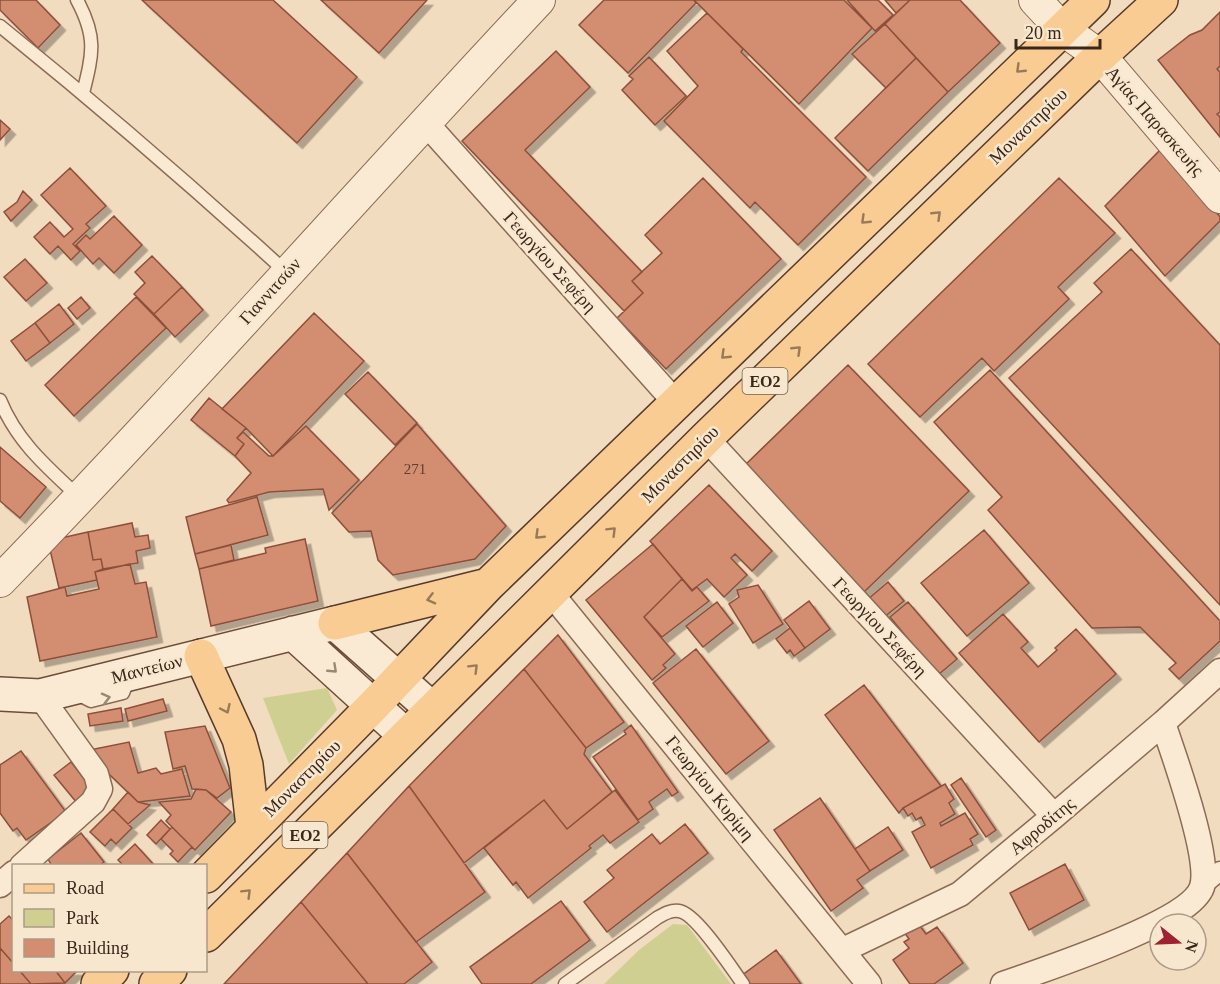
<svg xmlns="http://www.w3.org/2000/svg" width="1220" height="984" font-family="Georgia,serif">
<defs>
<filter id="shadow"><feDropShadow dx="5.5" dy="5.5" stdDeviation="0" flood-color="#0004"/></filter>
</defs>
<rect width="100%" height="100%" fill="#f1dcbf"/>
<path fill="#d0cf92" d="M327,688L337,710L289,764L263,698Z
M673,924L687,925L731,984H604L639,950Z"/>
<path fill="#d38d71" stroke="#8d503a" stroke-width="1.5" filter="url(#shadow)" d="M0,0H36L60,25L38,48L0,10Z
M142,0H273L357,77L297,143Z
M321,0H427L379,53Z
M604,0H694L696,3L628,73L579,25Z
M694,0H844L872,28L799,104Z
M847,0H878L893,15L875,31Z
M885,0H910L896,13Z
M910,0H960L1000,43L948,92L885,24Z
M1220,12V66L1217,69L1220,72V112L1217,114L1220,117V137L1158,60L1190,35L1202,30Z
M707,13L743,49L741,52L866,177L798,245L755,202L750,208L664,121L698,86L667,51Z
M885,24L916,58L886,88L852,54Z
M556,51L590,87L525,150L642,272L632,281L643,293L624,311L462,141Z
M649,57L686,96L655,125L622,90L633,79L629,76Z
M916,58L948,92L868,171L835,138Z
M0,120L10,129L0,140Z
M1164,146L1220,217V221L1165,276L1105,206Z
M70,168L106,206L86,224L90,228L73,244L80,251L71,260L58,246L50,254L34,237L50,222L64,237L73,229L41,195Z
M703,178L781,259L666,369L617,318L643,293L632,281L662,253L645,235Z
M1059,178L1115,233L1058,287L1069,299L994,371L982,358L920,417L868,364Z
M23,191L32,200L11,221L4,212L17,202Z
M114,216L142,245L114,273L99,258L93,264L76,245L86,235L90,239Z
M1131,249L1220,345V605L1009,378L1102,292L1094,283Z
M152,256L182,287L154,314L134,294L145,283L135,272Z
M25,259L47,283L26,301L4,277Z
M182,287L203,310L175,337L154,314Z
M81,297L90,308L77,319L68,308Z
M136,297L166,328L74,416L45,385Z
M59,304L74,324L50,343L35,323Z
M314,313L364,361L273,456L246,428L222,409Z
M35,323L50,343L26,361L11,341Z
M848,365L969,491L863,593L743,467Z
M990,370L1220,621V641L1179,679L1169,669L1176,663L1140,627L1092,628L988,510L1002,497L934,422Z
M368,372L417,423L395,445L345,394Z
M209,398L246,428L237,438L244,444L235,456L191,420Z
M417,424L506,526L475,559L393,575L378,560L371,531L349,532L332,513Z
M306,426L359,480L329,510L323,489L269,492L229,503L227,500L251,473L235,456L244,444L237,438L243,432L269,456H273Z
M0,447L46,487L20,518L0,501Z
M709,485L772,551L752,571L735,554L731,558L747,575L724,597L707,579L692,590L650,541Z
M257,497L268,535L195,554L186,517Z
M132,523L135,537L148,535L150,548L136,551L138,563L103,569L101,559L93,560L88,532Z
M984,530L1029,583L967,636L921,583Z
M88,532L93,560L101,559L103,569L95,572L97,580L59,588L48,541Z
M305,539L318,601L211,626L199,569L266,553L265,548Z
M653,544L682,579L644,617L675,654L663,665L666,668L652,680L586,600Z
M231,545L234,560L199,569L195,554Z
M130,564L135,584L146,582L157,637L40,661L27,597L65,587L67,596L99,589L95,572Z
M682,579L692,591L697,587L709,601L662,637L644,617Z
M888,582L904,601L883,618L867,600Z
M758,585L783,624L753,643L729,604L739,597L737,590Z
M809,601L830,629L805,648L784,620Z
M717,602L733,623L703,647L686,626Z
M908,602L957,659L938,675L890,617Z
M1003,614L1028,642L1021,648L1038,667L1057,650L1055,648L1076,629L1116,674L1039,742L959,653Z
M790,628L805,648L794,656L790,650L787,653L776,639Z
M558,635L624,722L586,748L524,669Z
M696,649L769,741L726,774L653,683Z
M524,669L586,748L584,754L612,792L567,829L544,800L464,863L409,786Z
M864,685L941,786L903,808L899,813L825,715Z
M163,699L167,711L128,721L125,709Z
M121,708L123,721L90,726L88,714Z
M631,725L678,792L672,796L667,789L649,802L653,809L638,820L593,757L626,734L624,731Z
M205,726L230,788L217,798L206,790L192,789L185,766L173,769L165,732Z
M129,742L138,773L156,768L161,774L182,769L190,796L138,802L85,751Z
M21,751L66,812L26,840L17,828L13,831L0,813V765Z
M71,762L93,790L77,803L54,775Z
M961,778L996,830L986,837L951,785Z
M945,784L954,799L949,803L955,814L940,823L941,826L965,813L978,834L970,839L973,845L931,868L912,832L925,825L921,817L916,820L912,813L908,816L903,808Z
M409,786L485,892L416,942L347,853Z
M196,789L206,790L231,812L195,850L166,821L171,815L159,802L191,799Z
M615,790L639,822L610,843L603,835L589,846L591,848L528,898L516,882L513,885L484,848L544,800L567,829Z
M128,792L138,802L150,805L128,824L113,809Z
M820,798L870,871L857,880L863,888L831,911L774,830Z
M113,809L132,828L116,844L111,839L105,846L90,832Z
M161,820L170,829L156,844L147,835Z
M685,824L708,853L607,932L584,902L614,878L607,870L652,834L660,844Z
M172,827L192,847L178,862L170,854L173,851L161,839Z
M888,827L903,850L870,871L855,849Z
M81,833L104,862L99,866H52L48,859Z
M135,844L155,866H124L118,860Z
M347,853L432,962L404,984H368L301,902Z
M1065,864L1084,900L1029,930L1010,893Z
M561,901L590,940L531,984H482L470,967Z
M301,902L368,984H224Z
M9,916L14,921V964L0,948V924Z
M917,922L926,934L937,927L963,963L934,984H910L893,960L909,948L904,942L909,939L904,932Z
M0,948L14,964V970H19L31,984H0Z
M776,950L801,984H747L741,976Z
M19,970H55L65,983L31,984Z
M55,970H78L65,983Z"/>
<g fill="none" stroke-linecap="round" stroke-linejoin="round">
<defs>
<path id="service" d="M77,0C97,37 93,53 83,93
M0,26C98,105 193,187 286,272
M0,400C17,442 47,467 80,498
M79,695L91,701L123,693L127,683
M565,984L657,918C664,914 670,910 679,911C696,913 732,969 743,984"/>
<path id="pedestrian" d="M1202,886L1220,871"/>
<path id="minor" d="M425,122L676,403
M706,438L1054,816
M550,592L869,984
M22,866L93,802L100,789L96,774L40,696
M0,885L14,873
M843,950L960,894L1054,816L1163,723L1220,671
M1003,984C1042,970 1190,923 1202,887C1211,857 1174,756 1163,723"/>
<path id="tertiary" d="M1035,0L1062,29L1100,56L1220,197
M0,581C184,391 358,193 539,0"/>
<path id="secondary" d="M293,633L405,735
M0,694L40,696L335,623L432,709"/>
<path id="primary" d="M335,623L488,585
M201,656L239,739L246,765L253,827
M206,876L373,706L488,585L1093,0
M206,935L706,438L1100,56L1161,0
M98,984L112,970
M156,984L170,970"/>
</defs>
<use href="#service" stroke="#8b6b56" stroke-width="15"/>
<use href="#pedestrian" stroke="#8b6b56" stroke-width="21"/>
<use href="#minor" stroke="#8b6b56" stroke-width="27"/>
<use href="#tertiary" stroke="#8b6b56" stroke-width="34"/>
<use href="#secondary" stroke="#6d4c39" stroke-width="36"/>
<use href="#primary" stroke="#593a2a" stroke-width="36"/>
<use href="#service" stroke="#fbead3" stroke-width="12"/>
<use href="#pedestrian" stroke="#fbead3" stroke-width="18"/>
<use href="#minor" stroke="#fbead3" stroke-width="24"/>
<use href="#tertiary" stroke="#fbead3" stroke-width="32"/>
<use href="#secondary" stroke="#fbead3" stroke-width="33"/>
<use href="#primary" stroke="#f8cc93" stroke-width="33"/>
</g>
<defs><path id="oneway-chevron" d="M-2-3.5L2.5 0L-2 3.5" fill="none" stroke-width="1.6" stroke-linecap="round" stroke-linejoin="round" transform="scale(1.5)"/></defs>
<g stroke="#997957">
<use href="#oneway-chevron" transform="translate(1020 69) rotate(136)"/>
<use href="#oneway-chevron" transform="translate(937 215) rotate(-44)"/>
<use href="#oneway-chevron" transform="translate(865 220) rotate(136)"/>
<use href="#oneway-chevron" transform="translate(797 350) rotate(-44)"/>
<use href="#oneway-chevron" transform="translate(725 355) rotate(136)"/>
<use href="#oneway-chevron" transform="translate(612 531) rotate(-45)"/>
<use href="#oneway-chevron" transform="translate(539 535) rotate(136)"/>
<use href="#oneway-chevron" transform="translate(431 599) rotate(166)"/>
<use href="#oneway-chevron" transform="translate(474 668) rotate(-45)"/>
<use href="#oneway-chevron" transform="translate(226 709) rotate(65)"/>
<use href="#oneway-chevron" transform="translate(247 893) rotate(-45)"/>
</g>
<g stroke="#9a8877">
<use href="#oneway-chevron" transform="translate(333 669) rotate(43)"/>
<use href="#oneway-chevron" transform="translate(106 698) rotate(-14)"/>
</g>
<g text-anchor="middle" stroke-width="5" stroke-linejoin="round" paint-order="stroke">
<g font-size="15" fill="#604030">
<text x="415" y="474">271</text>
</g>
<g fill="#f8e7cf" stroke="#736051" stroke-width="1.5">
<rect x="742.5" y="368" width="45" height="26" rx="4.5"/>
<rect x="282.5" y="822" width="45" height="26" rx="4.5"/>
</g>
<g font-size="16" font-weight="bold" fill="#3a261b">
<text x="765" y="387">ΕΟ2</text>
<text x="305" y="841">ΕΟ2</text>
</g>
<g font-size="18" fill="#3a261b" stroke="#f8e7cf">
<text transform="translate(1155 121) rotate(49)" y="6">Αγίας Παρασκευής</text>
<text transform="translate(1028 126) rotate(-44)" y="6">Μοναστηρίου</text>
<text transform="translate(550 262) rotate(48)" y="6">Γεωργίου Σεφέρη</text>
<text transform="translate(270 291) rotate(-48)" y="6">Γιαννιτσών</text>
<text transform="translate(680 464) rotate(-45)" y="6">Μοναστηρίου</text>
<text transform="translate(880 627) rotate(47)" y="6">Γεωργίου Σεφέρη</text>
<text transform="translate(147 669) rotate(-14)" y="6">Μαντείων</text>
<text transform="translate(302 778) rotate(-45)" y="6">Μοναστηρίου</text>
<text transform="translate(710 788) rotate(51)" y="6">Γεωργίου Κυρίμη</text>
<text transform="translate(1042 826) rotate(-40)" y="6">Αφροδίτης</text>
</g>
</g>
<rect x="12" y="864" width="195" height="108" fill="#f8e7cf" stroke="#ac9a87" stroke-width="1.5"/>
<rect x="24" y="884" width="30" height="9" fill="#f8cc93" stroke="#ac9a87" stroke-width="1.5"/>
<text x="66" y="894" font-size="18" fill="#3a261b">Road</text>
<rect x="24" y="909" width="30" height="18" fill="#d0cf92" stroke="#ac9a87" stroke-width="1.5"/>
<text x="66" y="924" font-size="18" fill="#3a261b">Park</text>
<rect x="24" y="939" width="30" height="18" fill="#d38d71" stroke="#ac9a87" stroke-width="1.5"/>
<text x="66" y="954" font-size="18" fill="#3a261b">Building</text>
<g transform="translate(1178 942) rotate(108)"><circle r="28" fill="#f8e7cf" stroke="#ac9a87" stroke-width="1.5"/>
<path d="M0-4.5L10 22L0 15L-10 22Z" fill="#9f2132"/>
<text y="-9" font-size="16" font-weight="bold" text-anchor="middle" fill="#3a261b">N</text>
</g>
<path d="M1016 39v9h84v-9" fill="none" stroke="#3a261b" stroke-width="3"/>
<text x="1025" y="39" font-size="18" fill="#3a261b" stroke="#f8e7cf" stroke-width="4.5" paint-order="stroke">20 m</text>
</svg>
